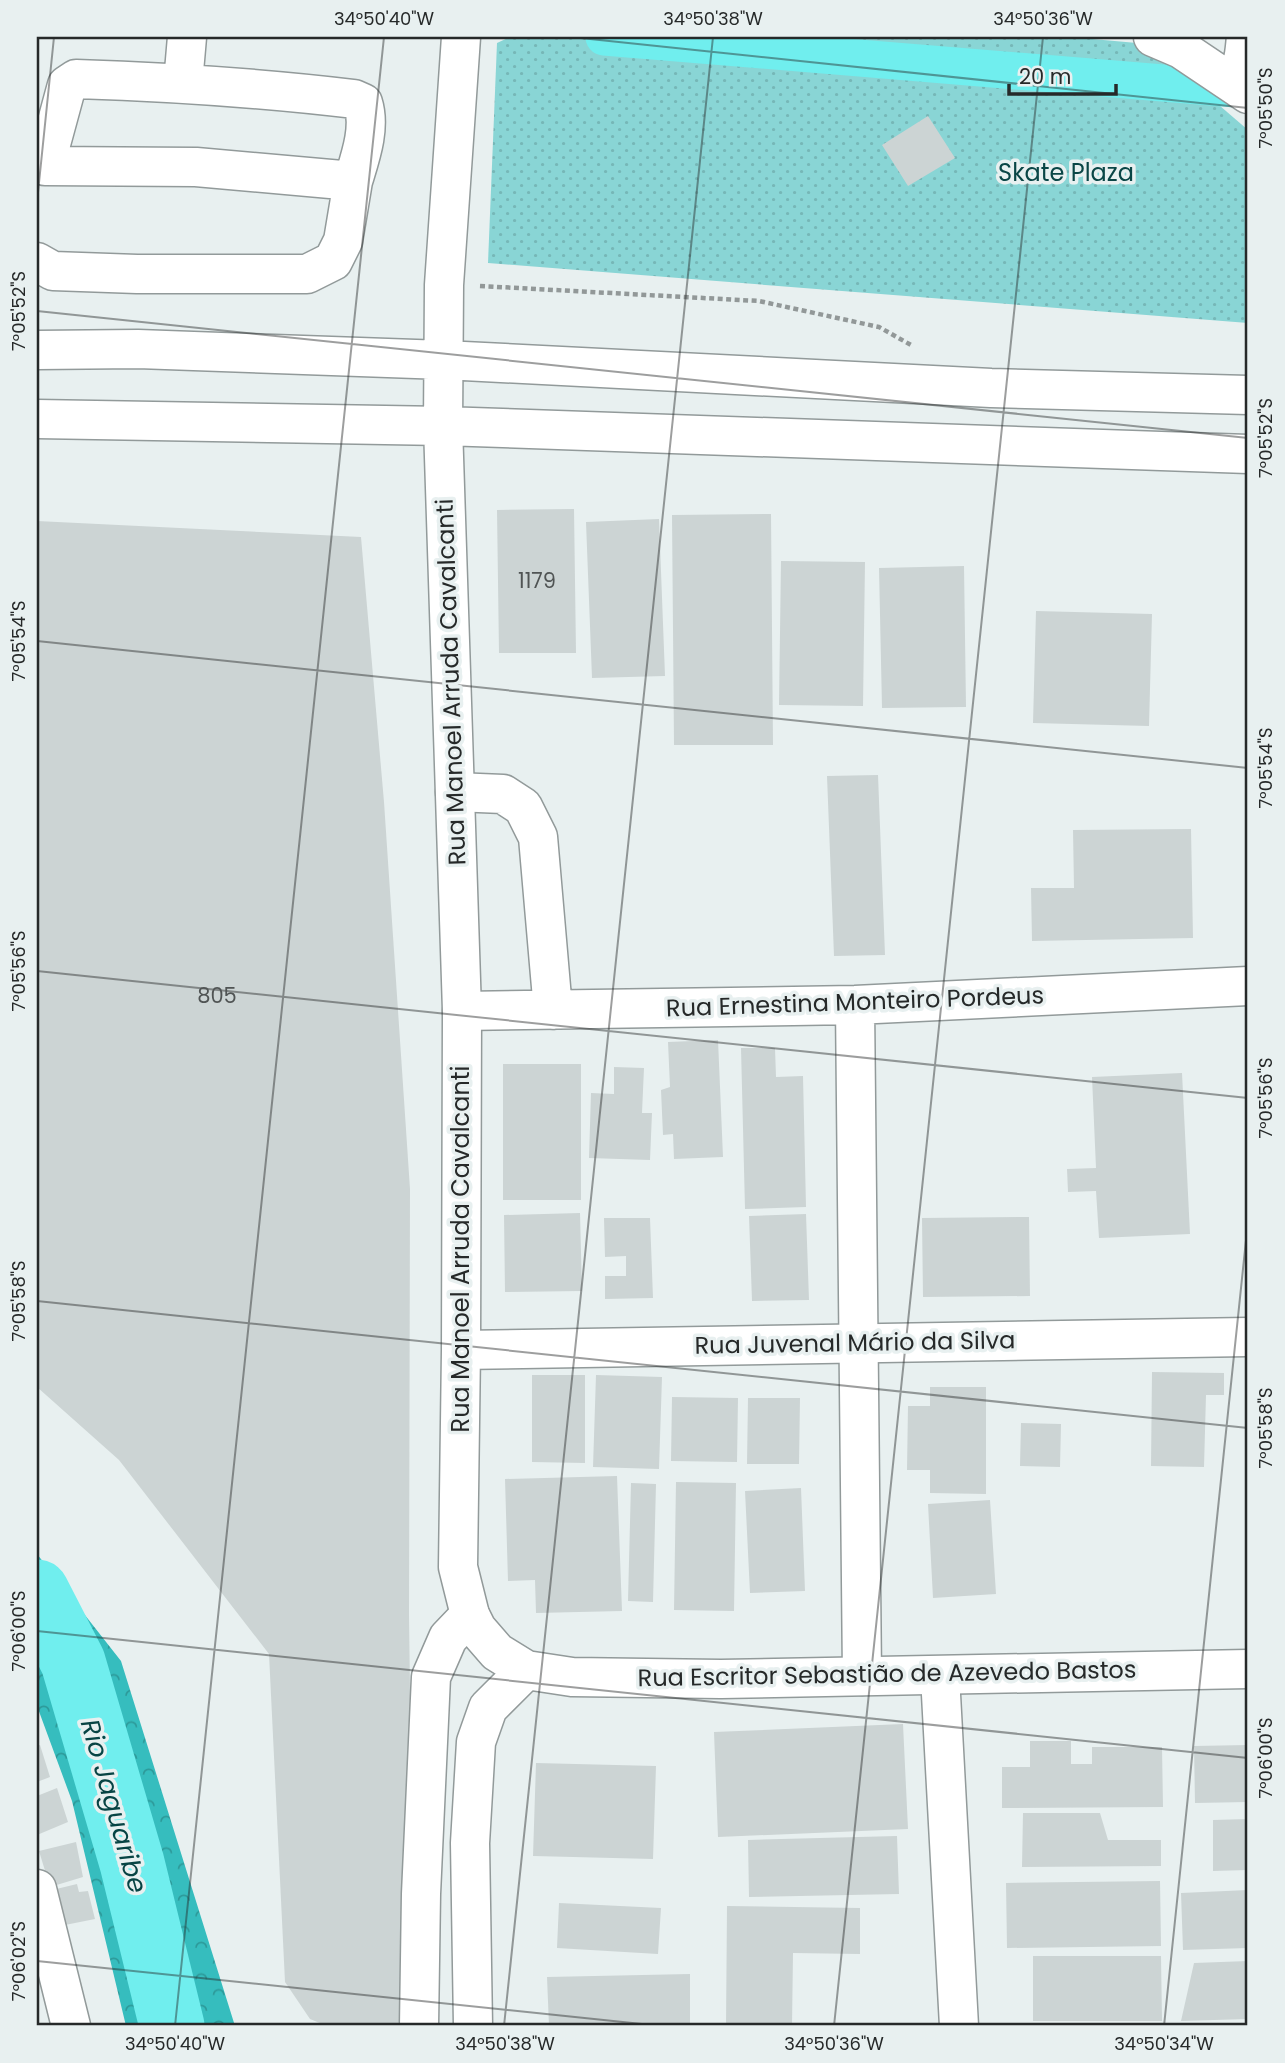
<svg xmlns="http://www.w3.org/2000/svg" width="1285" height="2063" font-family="Poppins,sans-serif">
<defs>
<pattern id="grass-dots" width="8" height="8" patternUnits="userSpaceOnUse" patternTransform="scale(1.75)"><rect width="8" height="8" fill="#89d5d5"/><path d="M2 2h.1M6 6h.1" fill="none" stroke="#76b7b7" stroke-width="1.8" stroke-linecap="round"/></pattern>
<pattern id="forest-crowns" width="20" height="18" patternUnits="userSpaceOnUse" patternTransform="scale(1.75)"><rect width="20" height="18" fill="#36bdbe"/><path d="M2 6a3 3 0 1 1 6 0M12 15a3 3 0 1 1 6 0" fill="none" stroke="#2d9a9a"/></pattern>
</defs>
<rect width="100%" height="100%" fill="#e8f0f0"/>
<path fill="url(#grass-dots)" d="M510,37H1070L1148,44L1248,130V323L488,263L497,43Z"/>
<path fill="url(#forest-crowns)" d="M37,1554L121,1661L235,2026H126L72,1801L37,1706Z"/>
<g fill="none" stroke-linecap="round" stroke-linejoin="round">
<path stroke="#70eeee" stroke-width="37" d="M604,37L1248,90"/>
<path stroke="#70eeee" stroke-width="65" d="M37,1592L73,1662L132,1863L172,2026"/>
</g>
<path fill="#ccd4d4" d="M928,116L955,158L908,186L882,145Z
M574,509L576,653H499L497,510Z
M771,514L773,745H674L672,515Z
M659,519L665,676L592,678L586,522Z
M37,521L361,537L384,802L410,1189L409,1615L414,1990L397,2026H327L310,2019L285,1982L269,1654L119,1460L37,1387Z
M781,561L865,562L863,706L779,705Z
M964,566L966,707L882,708L879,568Z
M1036,611L1152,614L1149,726L1033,723Z
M878,775L885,955L834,956L827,776Z
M1191,829L1193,938L1032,941L1031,888H1074L1073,830Z
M718,1040L723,1157L674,1159L673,1134L663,1135L661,1090L670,1087L668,1042Z
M741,1048H775L776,1077L803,1076L806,1207L745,1209Z
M503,1064H581V1200H503Z
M614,1067L644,1068L642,1113H652L650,1160L589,1158L591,1093L614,1094Z
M1182,1073L1190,1234L1099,1238L1096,1191L1068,1192L1067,1169L1096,1168L1092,1077Z
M580,1213L582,1291L505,1292L504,1215Z
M806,1214L809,1300L752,1301L749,1216Z
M1029,1217L1030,1296L923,1297L922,1218Z
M604,1218H650L653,1298L605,1299V1276H626V1256L605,1257Z
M1152,1372L1224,1373V1395H1206L1204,1467L1151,1466Z
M532,1375H585V1463L532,1462Z
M596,1375L662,1377L659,1469L593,1467Z
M930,1387H986V1494L930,1493V1470H907L908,1406H930Z
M672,1397L738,1398L737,1462L671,1461Z
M748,1398H800L799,1464H747Z
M1021,1423L1061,1424L1060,1467L1020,1466Z
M617,1476L622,1611L536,1613L535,1580L508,1581L505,1479Z
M676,1482L736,1483L734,1611L674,1610Z
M631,1483L656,1484L653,1602L628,1601Z
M801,1488L805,1591L750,1593L745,1491Z
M990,1500L996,1594L933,1598L928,1504Z
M903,1724L908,1829L718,1837L714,1732Z
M1030,1741H1071V1764H1092V1747H1162L1163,1807L1002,1808V1767H1030Z
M40,1745L50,1777L37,1782V1746Z
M1248,1745V1802L1195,1803L1194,1746Z
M536,1763L656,1766L653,1859L533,1856Z
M57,1788L68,1822L37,1835V1796Z
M1023,1813H1100L1108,1840H1161V1866L1022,1867Z
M1248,1819V1870L1213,1871V1820Z
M897,1836L899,1894L749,1897L748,1840Z
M76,1842L83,1877L50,1887L39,1851Z
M1160,1881L1161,1946L1007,1948L1006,1883Z
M77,1884L79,1892L88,1891L95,1919L55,1927L48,1891Z
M1248,1890V1948L1183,1950L1181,1893Z
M559,1903L661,1908L658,1954L557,1948Z
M727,1906L860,1908V1954L793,1953L792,2026H726Z
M1033,1956H1161L1162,2021H1033Z
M1248,1961V2019L1181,2021L1194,1963Z
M690,1974V2026H549L547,1977Z"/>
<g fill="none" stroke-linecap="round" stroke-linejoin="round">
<defs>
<path id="minor" d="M1153,37L1181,49L1248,94
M76,79C169,82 262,88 354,99L363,103C371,128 360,158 353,181L196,167L45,166L67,85Z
M1229,79C1245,69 1244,54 1246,37
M183,83L187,37
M37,262L53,271L137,274H307L333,261L343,241L353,181
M455,792L503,794L523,807L538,837L553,1010
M855,1005L862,1676
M462,1011L855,1005L1248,986
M940,1676L959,2026
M37,1889L71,2026
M419,2026L421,1894L431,1677L448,1638L470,1615
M473,2026L470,1843L476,1742L488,1708L526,1670"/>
<path id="major" d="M461,37L444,285L443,426L462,1011L461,1350L458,1567L470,1615L477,1629L497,1652L526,1670L572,1677L721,1679L1248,1669
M37,350L138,349L444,360L991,388L1248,395
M37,419L443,426L1248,454
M461,1350L1248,1337"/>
</defs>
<use href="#minor" stroke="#929a9a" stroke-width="41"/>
<use href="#major" stroke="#929a9a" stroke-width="41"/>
<path stroke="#929898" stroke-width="4.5" stroke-dasharray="5 3.5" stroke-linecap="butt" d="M480,286L759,301L879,327L911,345"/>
<use href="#minor" stroke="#fff" stroke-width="38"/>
<use href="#major" stroke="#fff" stroke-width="38"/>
</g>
<path fill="none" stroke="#262929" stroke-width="2" stroke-opacity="0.45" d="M571,37L1248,108M37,202L54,37M37,311L1248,438M37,641L1248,768M37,971L1248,1098M37,1301L1248,1428M37,1631L1248,1758M37,1961L661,2026M175,2026L384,37M504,2026L713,37M834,2026L1043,37M1164,2026L1248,1221"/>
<g text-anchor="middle" stroke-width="7" stroke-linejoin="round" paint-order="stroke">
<g font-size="21" fill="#505454">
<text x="537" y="588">1179</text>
<text x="217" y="1003">805</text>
</g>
<g font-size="24" fill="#0a4646" stroke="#e8f0f0">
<text x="1066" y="181">Skate Plaza</text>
</g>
<g font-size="24" fill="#262929" stroke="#e8f0f0">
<text transform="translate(451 682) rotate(-92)" y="8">Rua Manoel Arruda Cavalcanti</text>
<text transform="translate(855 1002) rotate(-2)" y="8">Rua Ernestina Monteiro Pordeus</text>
<text transform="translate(461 1249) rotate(-90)" y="8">Rua Manoel Arruda Cavalcanti</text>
<text transform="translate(855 1343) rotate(-1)" y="8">Rua Juvenal Mário da Silva</text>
<text transform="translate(887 1674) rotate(-1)" y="8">Rua Escritor Sebastião de Azevedo Bastos</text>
</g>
<g font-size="26" font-style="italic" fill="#074444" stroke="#e8f0f0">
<text transform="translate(114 1806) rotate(74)" y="9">Rio Jaguaribe</text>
</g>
</g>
<rect width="1285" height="2063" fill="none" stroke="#e8f0f0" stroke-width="77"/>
<path d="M1009 84v10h107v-10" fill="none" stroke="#262929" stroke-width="3.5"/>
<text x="1019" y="84" font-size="21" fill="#262929" stroke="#e8f0f0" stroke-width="5" paint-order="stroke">20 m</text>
<rect x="38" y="38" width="1208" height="1986" fill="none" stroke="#262929" stroke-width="2.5"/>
<g font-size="18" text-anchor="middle" fill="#262929">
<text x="384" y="25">34°50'40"W</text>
<text x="713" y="25">34°50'38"W</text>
<text x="1043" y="25">34°50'36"W</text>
<text transform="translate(1266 108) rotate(-90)" y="6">7°05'50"S</text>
<text transform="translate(19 311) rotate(-90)" y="6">7°05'52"S</text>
<text transform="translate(1266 438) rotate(-90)" y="6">7°05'52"S</text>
<text transform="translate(19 641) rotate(-90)" y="6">7°05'54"S</text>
<text transform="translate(1266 768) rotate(-90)" y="6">7°05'54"S</text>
<text transform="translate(19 971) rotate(-90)" y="6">7°05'56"S</text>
<text transform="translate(1266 1098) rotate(-90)" y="6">7°05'56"S</text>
<text transform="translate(19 1301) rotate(-90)" y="6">7°05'58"S</text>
<text transform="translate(1266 1428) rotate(-90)" y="6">7°05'58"S</text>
<text transform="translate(19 1631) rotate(-90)" y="6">7°06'00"S</text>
<text transform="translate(1266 1758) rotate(-90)" y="6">7°06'00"S</text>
<text transform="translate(19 1961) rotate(-90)" y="6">7°06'02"S</text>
<text x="175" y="2050">34°50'40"W</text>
<text x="505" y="2050">34°50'38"W</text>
<text x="834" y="2050">34°50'36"W</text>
<text x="1164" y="2050">34°50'34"W</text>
</g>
</svg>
